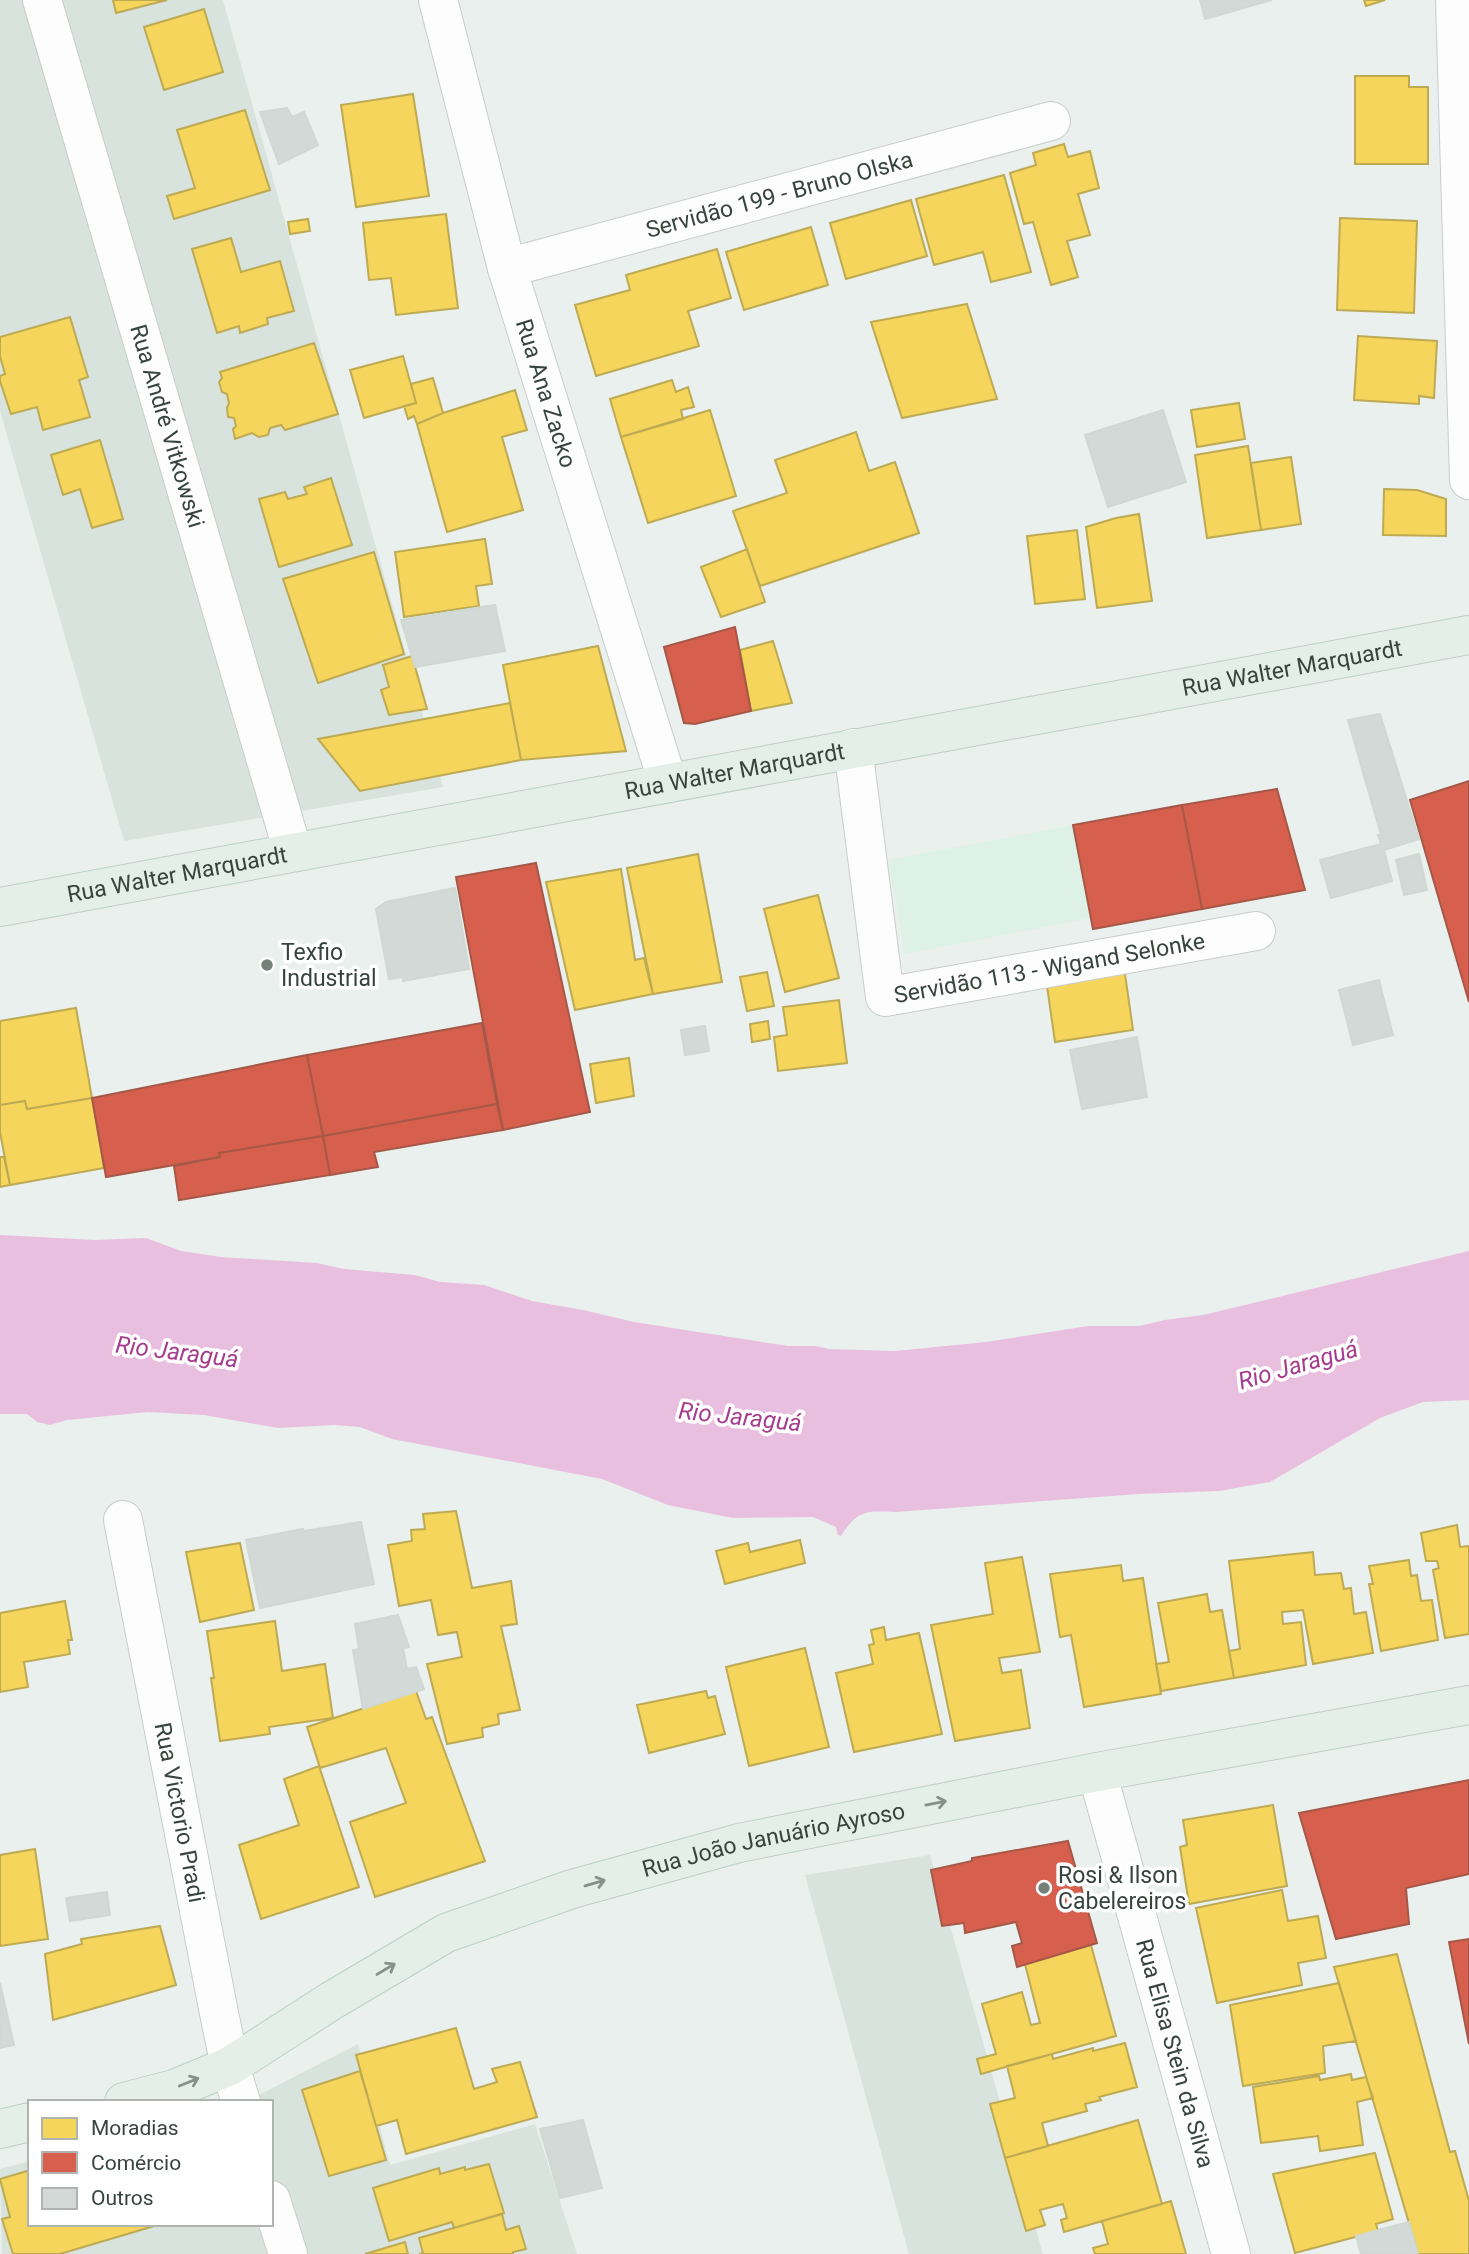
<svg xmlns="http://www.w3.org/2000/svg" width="1469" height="2254" font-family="Roboto,sans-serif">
<rect width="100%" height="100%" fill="#eaf0ed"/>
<path fill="#d8e3de" d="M0,0H223L443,787L124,841L0,411Z
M930,1855L1043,2254H909L805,1875Z
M358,2044L390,2165L535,2124L577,2254H2L0,2169L30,2161V2224H271V2102H245Z"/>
<path fill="#def1e6" d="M1073,825L1091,918L905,954L888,860Z"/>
<path fill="#e9bfe0" d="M0,1235L95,1240L146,1238L181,1251L221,1257L317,1263L344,1269L415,1275L440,1282L484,1285L532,1301L583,1310L634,1322L788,1346H816L829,1349L895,1351L986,1342L1088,1326H1139L1165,1320L1203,1315L1469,1251V1400L1423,1402L1380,1418L1270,1482L1219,1491L1139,1494L896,1512C867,1511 858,1509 841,1536L838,1535L836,1527L813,1517L733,1518L668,1505L602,1479L392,1439L360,1427L335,1425L278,1428L204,1415L148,1412L67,1420L50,1425L37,1422L27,1414H0Z"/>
<path fill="#f6d55c" stroke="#bdaa53" stroke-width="2" d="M113,0H167L116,13Z
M1364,0H1385L1366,6Z
M204,9L223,72L164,90L144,27Z
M1355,76H1409V87H1428V164H1355Z
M413,94L429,196L356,207L341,105Z
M245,110L270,190L174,219L167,196L195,188L177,130Z
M1064,144L1068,157L1090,151L1099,188L1078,194L1090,235L1067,241L1078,277L1051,285L1033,222L1024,224L1010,173L1036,165L1033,153Z
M1004,175L1031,272L991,282L983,252L934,265L916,199Z
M911,200L927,256L846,279L830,223Z
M446,214L458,308L396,315L391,278L369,280L363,223Z
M1340,218L1417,221L1414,313L1337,310Z
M308,219L310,231L290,234L288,222Z
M811,227L828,285L744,310L726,252Z
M231,238L241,272L280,261L294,311L267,318L268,324L240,333L239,326L217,333L192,249Z
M717,249L731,298L688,311L699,346L596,376L575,305L630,290L626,275Z
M967,304L997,399L902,418L871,322Z
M70,317L88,377L79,380L90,417L43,430L37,407L11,414L0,381V376L5,374L0,356V337Z
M1358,336L1437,341L1434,398L1419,396V404L1354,400Z
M314,343L338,414L285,430L281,425L270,428L268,435L259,437L252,433L235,439L233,429L236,426L234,418L228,417L227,408L229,403L227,394L222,392L219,382L222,378L220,372Z
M403,356L416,403L364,418L350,370Z
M433,378L443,413L417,424L414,416L408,419L404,406L416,403L411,384Z
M672,380L676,392L688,387L694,407L681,410L683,419L621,437L610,399Z
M515,390L527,430L502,437L523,510L447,532L417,424L443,413Z
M1239,403L1245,439L1197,447L1191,410Z
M710,410L736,496L648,523L621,437Z
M856,432L869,471L895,462L919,533L760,586L733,511L787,493L775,460Z
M100,440L123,519L92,528L80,489L63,495L51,455Z
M1248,446L1261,530L1207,538L1195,455Z
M1291,457L1301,524L1261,530L1251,463Z
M331,478L352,545L279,567L259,499L285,492L288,499L307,494L304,487Z
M1384,489L1417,490L1446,499V536L1383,535Z
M1139,514L1152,601L1097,608L1086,527L1116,518Z
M1077,530L1085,599L1035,604L1027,536Z
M485,539L492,584L476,586L479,606L404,617L395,552Z
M747,549L765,602L721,617L701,567Z
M374,552L404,654L318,683L283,579Z
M773,641L792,703L751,711L740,650Z
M598,646L626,751L521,760L503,665Z
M412,656L427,709L389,715L381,690L389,687L383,665Z
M510,703L521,760L360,791L318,739Z
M698,854L722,982L653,994L627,868Z
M621,869L635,960L644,958L653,994L575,1010L546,882Z
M818,895L839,978L785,992L764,909Z
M1124,967L1133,1030L1055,1042L1046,979Z
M767,972L774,1006L747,1011L740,977Z
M839,1000L847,1063L778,1071L774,1037L787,1035L783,1007Z
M76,1008L92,1098L27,1109L25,1101L0,1105V1021Z
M768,1021L770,1039L752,1042L750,1024Z
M629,1058L634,1096L596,1103L590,1064Z
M92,1098L104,1168L10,1185L0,1132V1105L25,1101L27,1109Z
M0,1157H4L10,1185L0,1187Z
M456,1511L472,1588L511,1581L517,1624L501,1626L520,1710L498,1714L499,1724L482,1728L483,1737L447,1744L427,1664L462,1657L457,1632L438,1635L431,1600L399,1606L388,1545L412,1541L411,1530L425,1529L423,1514Z
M1457,1525L1460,1547L1469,1546V1634L1445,1638L1433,1570L1439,1568L1437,1561H1426L1421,1533Z
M800,1540L805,1563L725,1584L716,1551L748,1543L750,1552Z
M240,1543L254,1610L200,1622L186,1552Z
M1313,1552L1315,1575L1341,1573L1344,1589L1351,1588L1354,1614L1366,1612L1373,1653L1313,1664L1303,1610L1282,1612L1283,1624L1301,1622L1306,1665L1234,1678L1229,1651L1240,1649L1229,1561Z
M1022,1557L1040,1652L999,1658L1002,1673L1021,1670L1030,1728L955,1741L931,1625L993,1614L985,1563Z
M1409,1560L1411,1576L1417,1575L1421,1601L1432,1600L1438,1640L1381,1651L1369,1584H1373L1369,1566Z
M1121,1565L1123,1581L1143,1578L1161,1694L1084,1707L1071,1635L1060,1637L1050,1574Z
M1207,1594L1210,1612L1222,1610L1234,1678L1161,1691L1156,1664L1169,1662L1158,1603Z
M65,1601L72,1640H68L70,1654L24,1662L28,1687L0,1692V1613Z
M275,1621L282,1671L325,1664L333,1718L269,1727L270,1734L220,1741L211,1678H214L207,1631Z
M884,1627L886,1640L919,1633L942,1734L854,1752L836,1673L873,1664L869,1645L874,1644L871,1630Z
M805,1648L829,1747L749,1766L726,1667Z
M416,1691L426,1719L432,1717L485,1861L375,1897L350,1822L406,1803L386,1748L320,1768L307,1727Z
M706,1691L708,1698L715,1696L725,1734L649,1753L637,1705Z
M319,1766L359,1887L261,1919L239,1845L299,1825L284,1779Z
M1273,1805L1287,1886L1189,1904L1180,1847L1187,1845L1183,1820Z
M35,1849L48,1939L0,1946V1855Z
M1282,1890L1288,1921L1318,1916L1326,1958L1298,1963L1302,1985L1217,2003L1196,1908Z
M160,1926L176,1985L53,2020L45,1954L82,1944L81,1939Z
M1091,1945L1116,2036L981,2074L977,2059L996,2054L982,2004L1022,1992L1031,2025L1040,2023L1025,1964Z
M1397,1954L1450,2152L1455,2151L1469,2201V2254H1418L1334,1967Z
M1339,1983L1356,2041L1323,2046L1325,2073L1243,2086L1230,2005Z
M456,2028L474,2089L497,2082L492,2069L520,2062L537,2117L406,2154L397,2120L376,2126L356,2055Z
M1125,2043L1137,2087L1099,2097L1101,2100L1085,2104L1087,2111L1042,2123L1048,2146L1005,2158L990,2104L1015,2098L1007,2066L1052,2054L1053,2059L1093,2048V2051Z
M360,2071L386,2160L329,2176L302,2090Z
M1351,2074L1352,2080L1366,2077L1373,2098L1357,2102L1363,2145L1320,2151L1318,2136L1261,2143L1253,2087L1319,2076L1320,2080Z
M1138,2120L1162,2204L1064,2232L1061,2220L1067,2218L1063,2204L1040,2210L1045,2225L1026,2231L1005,2158Z
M1375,2153L1393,2219L1376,2224L1378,2231L1295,2253L1273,2174Z
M489,2164L504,2213L454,2228L452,2222L389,2241L373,2188L439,2168L440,2174L465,2167V2170Z
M27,2171L30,2176V2224H161L60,2254H13L2,2219L10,2217L0,2179Z
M1171,2201L1186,2254H1095L1093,2248L1108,2244L1102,2221Z
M502,2214L506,2230L519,2226L526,2249L513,2252V2254H419L423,2253L419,2238Z
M405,2242L408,2254H365Z"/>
<path fill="#d6604d" stroke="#a65848" stroke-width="2" d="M735,627L751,711L695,724L684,723L664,647Z
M1469,781V1002L1410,800Z
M1277,789L1305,890L1202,909L1182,805Z
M1182,805L1202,909L1093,929L1073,825Z
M536,863L590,1112L503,1130L456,877Z
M482,1023L497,1104L323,1136L307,1055Z
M307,1055L323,1136L219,1153L220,1157L106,1177L92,1098Z
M497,1104L503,1130L374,1152L378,1167L330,1175L323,1136Z
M323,1136L330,1175L179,1200L174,1166L220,1157L219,1153Z
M1469,1780V1874L1406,1888L1409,1924L1336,1939L1299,1813Z
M1068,1841L1097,1943L1017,1967L1012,1946L1022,1943L1016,1922L965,1933L964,1923L942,1926L931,1870L972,1861V1858Z
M1469,1939V2044L1449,1942Z"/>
<path fill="#d2d9d6" stroke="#d0d8d3" stroke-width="2" d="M1200,0H1272L1205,19Z
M287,108L292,117L304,112L318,145L279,164L260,112Z
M1163,410L1186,482L1108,507L1085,435Z
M495,605L505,651L415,667L401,620Z
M1380,714L1419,839L1384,850L1392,881L1331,898L1320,860L1381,844L1378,835H1381L1348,720Z
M1419,854L1427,890L1404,895L1396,860Z
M455,888L469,969L403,981V977L389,979L376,909L386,902Z
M1379,980L1393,1035L1353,1045L1339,990Z
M705,1026L709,1051L685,1055L681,1030Z
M1137,1037L1147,1097L1082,1109L1070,1050Z
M361,1522L374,1584L260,1608L246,1540L303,1529L304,1531Z
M398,1615L409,1647L403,1648L407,1669L416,1667L424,1689L363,1709L353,1650L359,1649L355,1624Z
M107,1892L110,1915L70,1921L66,1898Z
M0,1983L14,2045L0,2048Z
M583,2120L602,2188L560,2198L540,2129Z
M1409,2222L1418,2254H1361L1356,2236Z"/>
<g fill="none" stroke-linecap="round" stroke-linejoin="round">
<defs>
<g id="minor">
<path id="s1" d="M42,0L293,852"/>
<path id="s2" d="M438,0L507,268L668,783"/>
<path d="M1455,0L1469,480"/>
<path id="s3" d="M507,268L1051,121"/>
<path id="s4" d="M853,748L885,997L1256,931"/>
<path id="s5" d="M123,1520L219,2013L230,2066L241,2102"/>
<path id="s6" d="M1097,1772L1231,2254"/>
<path d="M271,2200L288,2254"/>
</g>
<g id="primary">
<path id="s7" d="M0,907L1469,635"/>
<path id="s8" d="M124,2102L174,2089L230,2066L331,2001L446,1933L572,1889L739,1843L1097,1772L1469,1705"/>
<path d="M0,2129L30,2122"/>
</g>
</defs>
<use href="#minor" stroke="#c8cdca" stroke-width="40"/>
<use href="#primary" stroke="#bad0c5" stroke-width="40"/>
<use href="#minor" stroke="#fcfdfc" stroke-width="38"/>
<use href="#primary" stroke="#e5efea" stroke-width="38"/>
</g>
<defs><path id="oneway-shaft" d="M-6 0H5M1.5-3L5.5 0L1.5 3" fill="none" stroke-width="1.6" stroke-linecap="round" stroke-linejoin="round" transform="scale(1.75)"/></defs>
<g stroke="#85918b">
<use href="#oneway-shaft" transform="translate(936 1803) rotate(-11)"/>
<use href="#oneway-shaft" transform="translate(595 1883) rotate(-16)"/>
<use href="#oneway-shaft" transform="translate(386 1969) rotate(-31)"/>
<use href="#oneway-shaft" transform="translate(189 2082) rotate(-22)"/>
</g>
<g fill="#76807b" stroke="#fff" stroke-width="2.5">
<circle cx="267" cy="965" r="7"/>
<circle cx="1044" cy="1888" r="7"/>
</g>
<g text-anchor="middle" stroke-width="7" stroke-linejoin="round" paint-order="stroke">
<g font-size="23" fill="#37443d" stroke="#fff">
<text dy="8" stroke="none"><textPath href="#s3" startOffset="282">Servidão 199 - Bruno Olska</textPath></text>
<text dy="8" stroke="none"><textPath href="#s2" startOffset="408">Rua Ana Zacko</textPath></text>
<text dy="8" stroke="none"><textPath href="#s1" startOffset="444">Rua André Vitkowski</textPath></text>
<text dy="8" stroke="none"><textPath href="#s7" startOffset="1314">Rua Walter Marquardt</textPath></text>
<text dy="8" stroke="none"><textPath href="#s7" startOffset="747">Rua Walter Marquardt</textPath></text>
<text dy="8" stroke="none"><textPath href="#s7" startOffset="180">Rua Walter Marquardt</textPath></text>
<text dy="8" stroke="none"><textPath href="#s4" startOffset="418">Servidão 113 - Wigand Selonke</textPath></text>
<text dy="8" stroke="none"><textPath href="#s5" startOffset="298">Rua Victorio Pradi</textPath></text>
<text dy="8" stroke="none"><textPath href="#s8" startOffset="707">Rua João Januário Ayroso</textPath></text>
<text dy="8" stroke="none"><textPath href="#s6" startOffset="292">Rua Elisa Stein da Silva</textPath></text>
</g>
<g font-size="23" fill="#37443d" stroke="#fff" text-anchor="start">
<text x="281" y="960">Texfio<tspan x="281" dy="26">Industrial</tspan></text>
<text x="1058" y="1883">Rosi &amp; Ilson<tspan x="1058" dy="26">Cabelereiros</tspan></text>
</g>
<g font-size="24" font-style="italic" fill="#a53c8d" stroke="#fff">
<text transform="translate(177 1352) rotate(7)" y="8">Rio Jaraguá</text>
<text transform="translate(1298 1365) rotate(-16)" y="8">Rio Jaraguá</text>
<text transform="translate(740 1417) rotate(6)" y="8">Rio Jaraguá</text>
</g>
</g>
<rect x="28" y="2100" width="245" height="126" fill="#ffffff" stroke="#afb4b1" stroke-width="2"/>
<rect x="42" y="2118" width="35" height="21" fill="#f6d55c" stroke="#afb4b1" stroke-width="2"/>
<text x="91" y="2135" font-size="21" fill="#37443d">Moradias</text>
<rect x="42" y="2152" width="35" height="21" fill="#d6604d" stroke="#afb4b1" stroke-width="2"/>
<text x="91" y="2170" font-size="21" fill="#37443d">Comércio</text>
<rect x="42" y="2188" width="35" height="21" fill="#d2d9d6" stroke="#afb4b1" stroke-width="2"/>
<text x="91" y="2205" font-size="21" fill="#37443d">Outros</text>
</svg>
